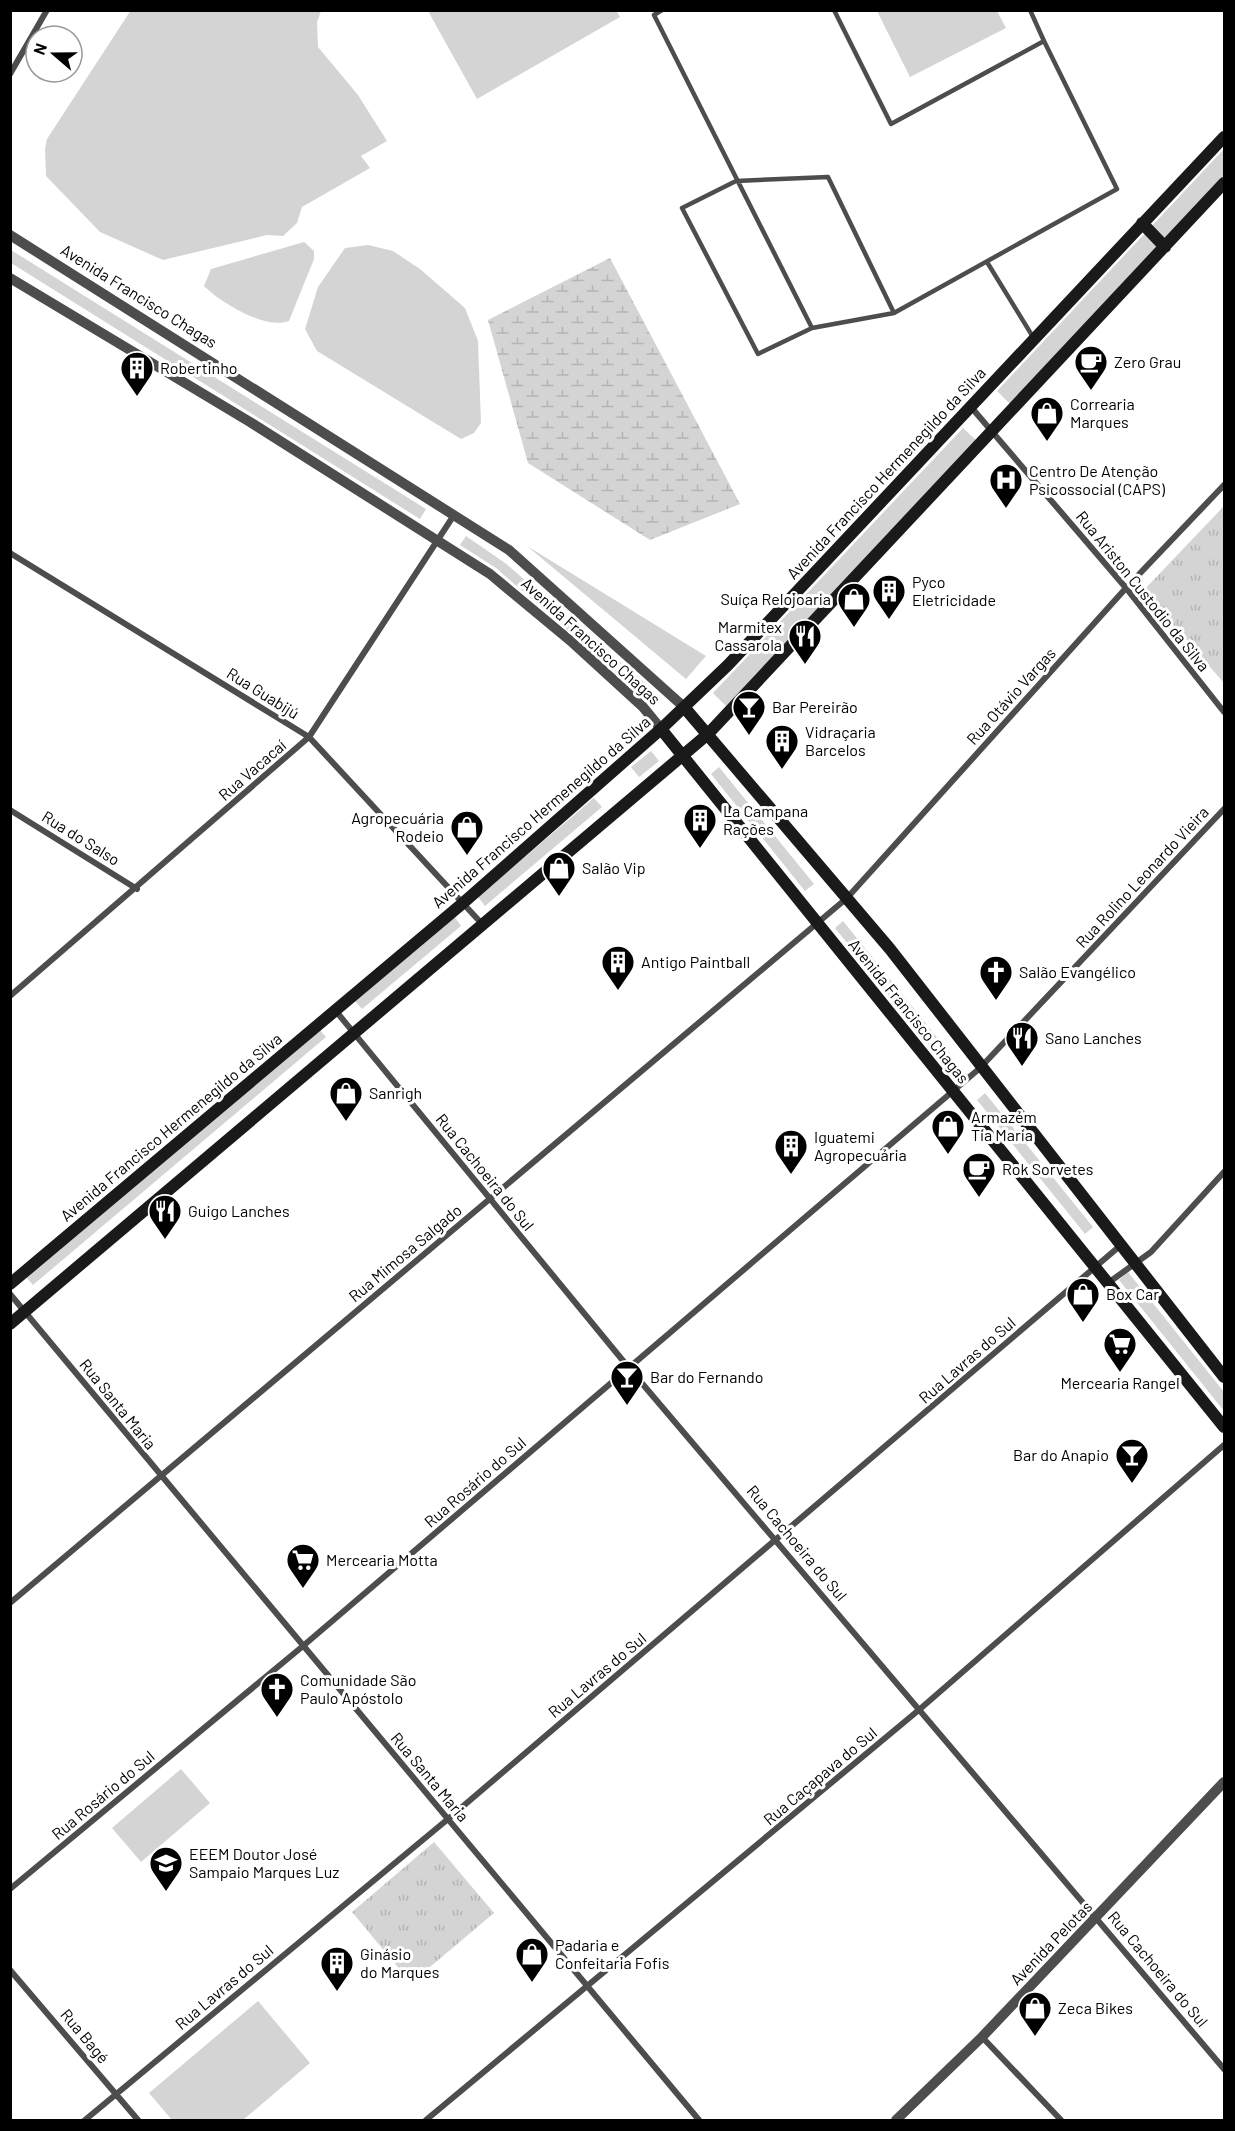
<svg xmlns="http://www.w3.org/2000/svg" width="1235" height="2131" font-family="Barlow,sans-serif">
<defs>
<pattern id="wetland-marsh" width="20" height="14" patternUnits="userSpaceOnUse" patternTransform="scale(1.5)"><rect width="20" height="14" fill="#d4d4d4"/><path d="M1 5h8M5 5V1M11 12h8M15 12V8" fill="none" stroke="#b4b4b4"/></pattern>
<pattern id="park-tufts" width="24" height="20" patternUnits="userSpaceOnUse" patternTransform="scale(1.5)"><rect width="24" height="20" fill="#d4d4d4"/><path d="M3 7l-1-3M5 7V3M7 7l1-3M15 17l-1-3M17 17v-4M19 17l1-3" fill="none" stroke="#b4b4b4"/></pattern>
</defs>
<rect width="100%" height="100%" fill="#fff"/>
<path fill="#d4d4d4" d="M131,10L321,11L317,22L318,47L358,95L387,141L361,156L370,168L302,207L297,223L283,236L267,235L163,260L100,232L46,176L45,149L47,139Z
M616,10L620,17L477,99L428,11Z
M877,11H997L1006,28L910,77Z
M1224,149V176L1010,404L997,391Z
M304,242L314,251V259L289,321C266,330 221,303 204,286L211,269Z
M368,245L393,251L420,269L465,308L478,341L481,423L474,433L461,439L317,351L305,329L318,287L345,248Z
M11,250L426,509L420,519L11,263Z
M963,428L977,441L726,706L713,693Z
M466,536L505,563L645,683L638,691L496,568L460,545Z
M527,546L706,656L686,679Z
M651,751L659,761L639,777L631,767Z
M719,767L814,884L805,891L711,774Z
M594,798L602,807L485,906L478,897Z
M454,916L461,926L362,1009L354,1000Z
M843,921L952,1056L943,1063L835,928Z
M318,1028L326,1037L33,1285L25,1276Z
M985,1093L1093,1227L1085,1234L977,1100Z
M1128,1272L1224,1392V1411L1119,1280Z
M181,1769L210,1803L141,1862L112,1828Z
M258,2001L310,2063L243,2120H172L149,2093Z"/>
<path fill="url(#wetland-marsh)" d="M610,258L740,504L650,540L528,463L488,320Z"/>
<path fill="url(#park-tufts)" d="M1224,506V683L1143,591Z
M434,1842L494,1913L411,1983L352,1912Z"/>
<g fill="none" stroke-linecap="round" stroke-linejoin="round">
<path stroke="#4d4d4d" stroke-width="4.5" d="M662,10L654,15L812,328
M834,10L891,124L1044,41L1030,10
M987,262L1033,337
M894,313L828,177L736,181L682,208L758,354L812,328L894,313L1117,189L1044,41"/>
<path stroke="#4d4d4d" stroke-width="6" d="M10,74L47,10
M971,407L1126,588L1224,712
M10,553L309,737L484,926
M10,810L137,889
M10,996L309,737L454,515
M335,1010L629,1368L1224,2069
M1108,1283L1151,1252L1224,1172
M10,1294L699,2120
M10,1603L847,898L1126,588L1224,485
M10,1889L303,1646L980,1068L1224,809
M10,1970L138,2120
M982,2037L1061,2120
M85,2120L448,1819L1121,1245
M426,2120L920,1709L1224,1445"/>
<path stroke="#4d4d4d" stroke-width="10" d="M10,235L509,550L684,707
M10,278L250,422L490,574L573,643L643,707L661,729
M896,2120L982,2037L1224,1782"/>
<path stroke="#1a1a1a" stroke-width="12" d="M1142,223L1165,247
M684,707L890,949L1224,1377
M661,729L1224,1427
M10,1284L463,903L661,729L728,665L1224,137
M10,1324L708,734L1224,183"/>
</g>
<defs>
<symbol id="cafe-pin" viewBox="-11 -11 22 30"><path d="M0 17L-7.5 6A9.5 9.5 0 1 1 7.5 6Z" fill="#000" stroke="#fff"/><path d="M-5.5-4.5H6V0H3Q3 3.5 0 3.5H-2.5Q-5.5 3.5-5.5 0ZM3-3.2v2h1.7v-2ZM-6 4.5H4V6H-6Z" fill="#fff"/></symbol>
<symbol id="building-pin" viewBox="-11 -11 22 30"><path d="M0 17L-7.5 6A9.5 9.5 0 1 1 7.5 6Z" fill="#000" stroke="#fff"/><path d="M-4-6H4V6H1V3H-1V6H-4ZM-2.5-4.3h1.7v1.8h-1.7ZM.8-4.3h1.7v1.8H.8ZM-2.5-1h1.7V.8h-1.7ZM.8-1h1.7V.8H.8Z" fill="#fff"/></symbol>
<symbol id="shop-pin" viewBox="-11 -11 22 30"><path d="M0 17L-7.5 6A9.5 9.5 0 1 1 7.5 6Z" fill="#000" stroke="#fff"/><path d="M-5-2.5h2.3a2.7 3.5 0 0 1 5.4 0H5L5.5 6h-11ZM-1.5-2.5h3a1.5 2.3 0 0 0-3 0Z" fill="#fff"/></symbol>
<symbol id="hospital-pin" viewBox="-11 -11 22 30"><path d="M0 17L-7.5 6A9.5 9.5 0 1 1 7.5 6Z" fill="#000" stroke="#fff"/><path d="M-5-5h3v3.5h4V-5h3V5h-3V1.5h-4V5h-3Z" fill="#fff"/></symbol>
<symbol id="restaurant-pin" viewBox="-11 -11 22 30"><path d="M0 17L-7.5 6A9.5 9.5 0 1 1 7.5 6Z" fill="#000" stroke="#fff"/><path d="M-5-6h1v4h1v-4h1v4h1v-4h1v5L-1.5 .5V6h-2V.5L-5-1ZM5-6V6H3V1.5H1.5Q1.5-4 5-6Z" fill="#fff"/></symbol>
<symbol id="bar-pin" viewBox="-11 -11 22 30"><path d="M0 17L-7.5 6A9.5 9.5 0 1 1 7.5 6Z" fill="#000" stroke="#fff"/><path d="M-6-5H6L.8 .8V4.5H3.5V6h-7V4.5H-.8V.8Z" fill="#fff"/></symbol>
<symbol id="church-pin" viewBox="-11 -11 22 30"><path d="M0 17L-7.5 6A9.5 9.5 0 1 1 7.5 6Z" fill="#000" stroke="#fff"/><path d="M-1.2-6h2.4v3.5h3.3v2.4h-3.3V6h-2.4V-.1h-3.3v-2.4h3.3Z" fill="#fff"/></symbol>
<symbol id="supermarket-pin" viewBox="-11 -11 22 30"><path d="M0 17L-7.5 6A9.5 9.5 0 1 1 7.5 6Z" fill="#000" stroke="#fff"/><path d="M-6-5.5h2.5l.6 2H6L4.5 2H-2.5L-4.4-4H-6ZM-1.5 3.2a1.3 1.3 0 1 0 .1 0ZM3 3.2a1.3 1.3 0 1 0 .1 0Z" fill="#fff"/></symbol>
<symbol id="school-pin" viewBox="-11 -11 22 30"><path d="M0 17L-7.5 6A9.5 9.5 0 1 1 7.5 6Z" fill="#000" stroke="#fff"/><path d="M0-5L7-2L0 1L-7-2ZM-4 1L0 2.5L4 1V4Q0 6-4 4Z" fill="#fff"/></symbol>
</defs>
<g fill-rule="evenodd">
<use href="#cafe-pin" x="1072" y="343" width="38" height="52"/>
<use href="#building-pin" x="118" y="349" width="38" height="52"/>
<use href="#shop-pin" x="1028" y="394" width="38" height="52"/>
<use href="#hospital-pin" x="987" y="461" width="38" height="52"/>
<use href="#building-pin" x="870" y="572" width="38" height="52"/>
<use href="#shop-pin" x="835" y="580" width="38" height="52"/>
<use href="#restaurant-pin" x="786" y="617" width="38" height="52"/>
<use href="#bar-pin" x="730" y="688" width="38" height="52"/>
<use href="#building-pin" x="763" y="722" width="38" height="52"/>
<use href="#building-pin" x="681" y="801" width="38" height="52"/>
<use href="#shop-pin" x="448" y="808" width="38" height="52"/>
<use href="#shop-pin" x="540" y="849" width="38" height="52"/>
<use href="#building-pin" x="599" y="943" width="38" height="52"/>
<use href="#church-pin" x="977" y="953" width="38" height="52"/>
<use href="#restaurant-pin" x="1003" y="1019" width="38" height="52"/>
<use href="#shop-pin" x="327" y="1074" width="38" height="52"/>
<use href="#shop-pin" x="929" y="1107" width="38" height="52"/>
<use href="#building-pin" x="772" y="1127" width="38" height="52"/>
<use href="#cafe-pin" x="960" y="1150" width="38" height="52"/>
<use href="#restaurant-pin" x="146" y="1192" width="38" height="52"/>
<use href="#shop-pin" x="1064" y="1275" width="38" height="52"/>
<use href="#supermarket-pin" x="1101" y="1325" width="38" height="52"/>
<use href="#bar-pin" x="608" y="1358" width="38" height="52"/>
<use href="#bar-pin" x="1113" y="1436" width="38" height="52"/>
<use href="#supermarket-pin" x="284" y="1541" width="38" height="52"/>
<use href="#church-pin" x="258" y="1670" width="38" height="52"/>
<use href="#school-pin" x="147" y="1844" width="38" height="52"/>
<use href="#shop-pin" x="513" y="1935" width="38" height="52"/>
<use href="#building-pin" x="318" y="1944" width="38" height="52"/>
<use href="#shop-pin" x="1016" y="1989" width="38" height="52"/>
</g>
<g text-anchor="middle" stroke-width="6" stroke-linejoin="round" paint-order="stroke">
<g font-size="16" fill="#000" stroke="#fff">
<text transform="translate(139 296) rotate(32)" y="6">Avenida Francisco Chagas</text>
<text transform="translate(886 473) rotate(-47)" y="6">Avenida Francisco Hermenegildo da Silva</text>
<text transform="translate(1143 591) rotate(51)" y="6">Rua Ariston Custodio da Silva</text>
<text transform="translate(591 641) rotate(42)" y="6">Avenida Francisco Chagas</text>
<text transform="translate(263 693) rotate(32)" y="6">Rua Guabijú</text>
<text transform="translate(1011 696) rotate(-48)" y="6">Rua Otávio Vargas</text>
<text transform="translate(252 770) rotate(-41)" y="6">Rua Vacacaí</text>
<text transform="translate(541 812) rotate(-41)" y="6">Avenida Francisco Hermenegildo da Silva</text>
<text transform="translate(81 838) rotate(32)" y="6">Rua do Salso</text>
<text transform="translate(1142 877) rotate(-47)" y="6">Rua Rolino Leonardo Vieira</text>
<text transform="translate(909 1011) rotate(51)" y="6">Avenida Francisco Chagas</text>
<text transform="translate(171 1127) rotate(-40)" y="6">Avenida Francisco Hermenegildo da Silva</text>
<text transform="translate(485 1172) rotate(51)" y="6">Rua Cachoeira do Sul</text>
<text transform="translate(405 1253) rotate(-40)" y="6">Rua Mimosa Salgado</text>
<text transform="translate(967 1360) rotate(-41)" y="6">Rua Lavras do Sul</text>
<text transform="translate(118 1404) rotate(51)" y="6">Rua Santa Maria</text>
<text transform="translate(475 1482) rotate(-41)" y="6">Rua Rosário do Sul</text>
<text transform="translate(797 1543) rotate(50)" y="6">Rua Cachoeira do Sul</text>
<text transform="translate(597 1675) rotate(-40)" y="6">Rua Lavras do Sul</text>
<text transform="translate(820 1776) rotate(-40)" y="6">Rua Caçapava do Sul</text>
<text transform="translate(430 1777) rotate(50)" y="6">Rua Santa Maria</text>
<text transform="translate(103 1795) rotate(-40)" y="6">Rua Rosário do Sul</text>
<text transform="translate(1051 1943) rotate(-46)" y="6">Avenida Pelotas</text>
<text transform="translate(1158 1969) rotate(50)" y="6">Rua Cachoeira do Sul</text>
<text transform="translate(224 1987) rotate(-40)" y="6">Rua Lavras do Sul</text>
<text transform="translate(85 2036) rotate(50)" y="6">Rua Bagé</text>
</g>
<g font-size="16" fill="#000" stroke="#fff" text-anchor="start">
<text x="1114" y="368">Zero Grau</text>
<text x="160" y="374">Robertinho</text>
<text x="1070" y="410">Correaria<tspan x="1070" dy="18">Marques</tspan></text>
<text x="1029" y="477">Centro De Atenção<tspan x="1029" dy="18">Psicossocial (CAPS)</tspan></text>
<text x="912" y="588">Pyco<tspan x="912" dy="18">Eletricidade</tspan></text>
<text x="831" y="605" text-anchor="end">Suíça Relojoaria</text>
<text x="782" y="633" text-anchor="end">Marmitex<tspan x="782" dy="18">Cassarola</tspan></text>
<text x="772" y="713">Bar Pereirão</text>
<text x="805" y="738">Vidraçaria<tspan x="805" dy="18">Barcelos</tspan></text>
<text x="723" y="817">La Campana<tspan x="723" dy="18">Rações</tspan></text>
<text x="444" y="824" text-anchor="end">Agropecuária<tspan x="444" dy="18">Rodeio</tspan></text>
<text x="582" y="874">Salão Vip</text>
<text x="641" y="968">Antigo Paintball</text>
<text x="1019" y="978">Salão Evangélico</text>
<text x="1045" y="1044">Sano Lanches</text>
<text x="369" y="1099">Sanrigh</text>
<text x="971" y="1123">Armazém<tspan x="971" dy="18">Tia Maria</tspan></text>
<text x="814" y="1143">Iguatemi<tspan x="814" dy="18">Agropecuária</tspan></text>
<text x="1002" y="1175">Rok Sorvetes</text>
<text x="188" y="1217">Guigo Lanches</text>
<text x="1106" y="1300">Box Car</text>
<text x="650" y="1383">Bar do Fernando</text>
<text x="1120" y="1389" text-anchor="middle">Mercearia Rangel</text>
<text x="1109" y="1461" text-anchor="end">Bar do Anapio</text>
<text x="326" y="1566">Mercearia Motta</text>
<text x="300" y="1686">Comunidade São<tspan x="300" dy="18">Paulo Apóstolo</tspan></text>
<text x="189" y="1860">EEEM Doutor José<tspan x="189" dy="18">Sampaio Marques Luz</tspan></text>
<text x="555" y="1951">Padaria e<tspan x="555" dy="18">Confeitaria Fofis</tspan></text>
<text x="360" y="1960">Ginásio<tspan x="360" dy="18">do Marques</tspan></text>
<text x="1058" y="2014">Zeca Bikes</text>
</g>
</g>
<rect width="1235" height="2131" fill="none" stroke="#000000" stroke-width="24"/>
<g transform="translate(54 54) rotate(290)"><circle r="28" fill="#ffffff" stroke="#999999" stroke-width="1.5"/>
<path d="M0-4.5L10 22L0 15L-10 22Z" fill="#000000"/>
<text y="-9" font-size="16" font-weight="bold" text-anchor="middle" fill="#000000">N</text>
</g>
</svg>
